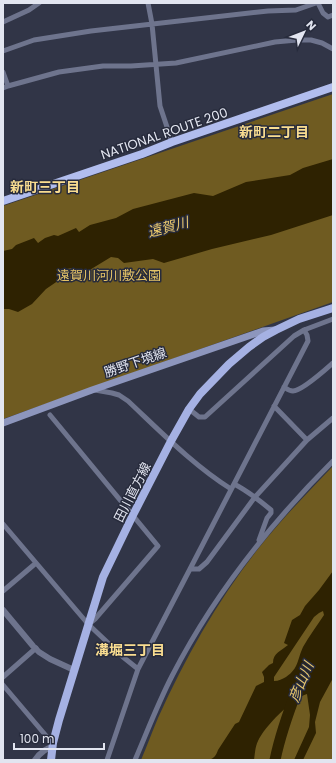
<svg xmlns="http://www.w3.org/2000/svg" width="336" height="763" font-family="Poppins,'Noto Sans JP',sans-serif">
<rect width="100%" height="100%" fill="#313547"/>
<path fill="#6f5b21" d="M333,94V302L3,419V206Z
M333,466V760H141C147,746 152,732 158,718C185,658 218,600 258,549C281,520 307,493 333,466Z"/>
<path fill="#2e2201" fill-rule="evenodd" d="M333,159V215L271,235L212,249L164,263L153,259L124,263L118,258L111,257L88,271L75,272L71,268L67,269L65,276L46,289L32,304L18,312L9,309H3V251L12,249L16,245L34,238L38,243L45,238L54,235L58,236L76,228L79,232L90,225L116,218L133,209L194,193L213,196L246,182L290,175L303,168Z
M333,571V678L320,702L315,722L316,733L303,760H294L309,727L310,715L307,694C293,698 264,727 258,741C255,747 255,754 254,760H209C214,758 216,756 218,750L235,724L239,722L256,686L264,682V677L262,672L269,665L273,663C273,653 281,651 288,645L284,643L292,620L300,615L305,606L319,590ZM323,611L324,615C317,626 309,636 303,647C297,660 299,668 286,677C282,679 279,681 274,681V677L314,617L319,613Z"/>
<g fill="none" stroke-linecap="round" stroke-linejoin="round">
<path stroke="#2e2201" stroke-width="11" d="M275,760C280,736 288,713 297,690"/>
<path stroke="#6e748d" stroke-width="5" d="M148,3L152,24L160,106L172,142
M318,3L323,13L328,17L333,15
M3,22L29,10L39,3
M3,51L34,40L91,31L268,11L296,10L316,3
M3,72L8,86
M3,88L8,86L59,72L103,66H131L176,63L275,42L297,40H311L322,43L333,49
M284,387C287,389 289,391 293,391C302,391 325,370 333,363
M95,390L112,393L119,395L128,401C161,432 193,465 231,489
M274,406L307,440
M189,409L199,417H205L294,336L304,330L333,319
M50,415L158,546L95,619L89,624
M234,484C248,491 259,500 271,510V513L267,518L259,540
M3,524L88,624L123,657L138,669
M190,569H199L207,562L255,497L307,440L333,418
M3,591L36,563
M3,677L36,648
M3,685L53,744
M107,760L138,669L190,569L308,341L307,335L304,330
M135,760C147,732 158,703 172,676C213,596 269,525 333,461"/>
<path stroke="#6e748d" stroke-width="6" d="M3,610L33,646L39,652L50,659L74,670
M35,760C40,753 45,748 53,747"/>
<path stroke="#8d96bd" stroke-width="7" d="M3,423L92,390L263,331L275,330"/>
<path stroke="#a5b1e3" stroke-width="8" d="M51,760L53,743L59,720L103,577L133,515L171,441L189,409L200,394L229,364L249,347L263,337L276,330L299,319L333,308"/>
<path stroke="#b1bdee" stroke-width="8" d="M3,201L142,154L172,142L333,87"/>
</g>
<g text-anchor="middle" stroke-width="3" stroke-linejoin="round" paint-order="stroke">
<g font-size="13" fill="#e2e5f0" stroke="#272b3c">
<text transform="translate(164 133) rotate(-19)" y="5">NATIONAL ROUTE 200</text>
<text transform="translate(135 362) rotate(-19)" y="5">勝野下境線</text>
<text transform="translate(132 492) rotate(-63)" y="5">田川直方線</text>
</g>
<g font-size="13" fill="#e3c267" stroke="#272b3c">
<text x="109" y="280">遠賀川河川敷公園</text>
</g>
<g font-size="14" font-weight="bold" fill="#f8dc90" stroke="#272b3c">
<text x="274" y="137">新町二丁目</text>
<text x="45" y="192">新町三丁目</text>
<text x="130" y="655">溝堀三丁目</text>
</g>
<g font-size="14" font-style="italic" fill="#e8c76d" stroke="#272b3c">
<text transform="translate(168 227) rotate(-15)" y="5">遠賀川</text>
<text transform="translate(301 682) rotate(-67)" y="5">彦山川</text>
</g>
</g>
<rect width="336" height="763" fill="none" stroke="#e2e5f0" stroke-width="8"/>
<g transform="translate(304 32) rotate(47)" stroke="#272b3c" stroke-width="3" paint-order="stroke">
<path d="M0-3L7 15L0 10L-7 15Z" fill="#e2e5f0"/>
<text y="-6" font-size="11" font-weight="bold" text-anchor="middle" fill="#e2e5f0">N</text>
</g>
<path d="M14 743v6h90v-6" fill="none" stroke="#e2e5f0" stroke-width="2"/>
<text x="20" y="743" font-size="12" fill="#e2e5f0" stroke="#272b3c" stroke-width="3" paint-order="stroke">100 m</text>
</svg>
